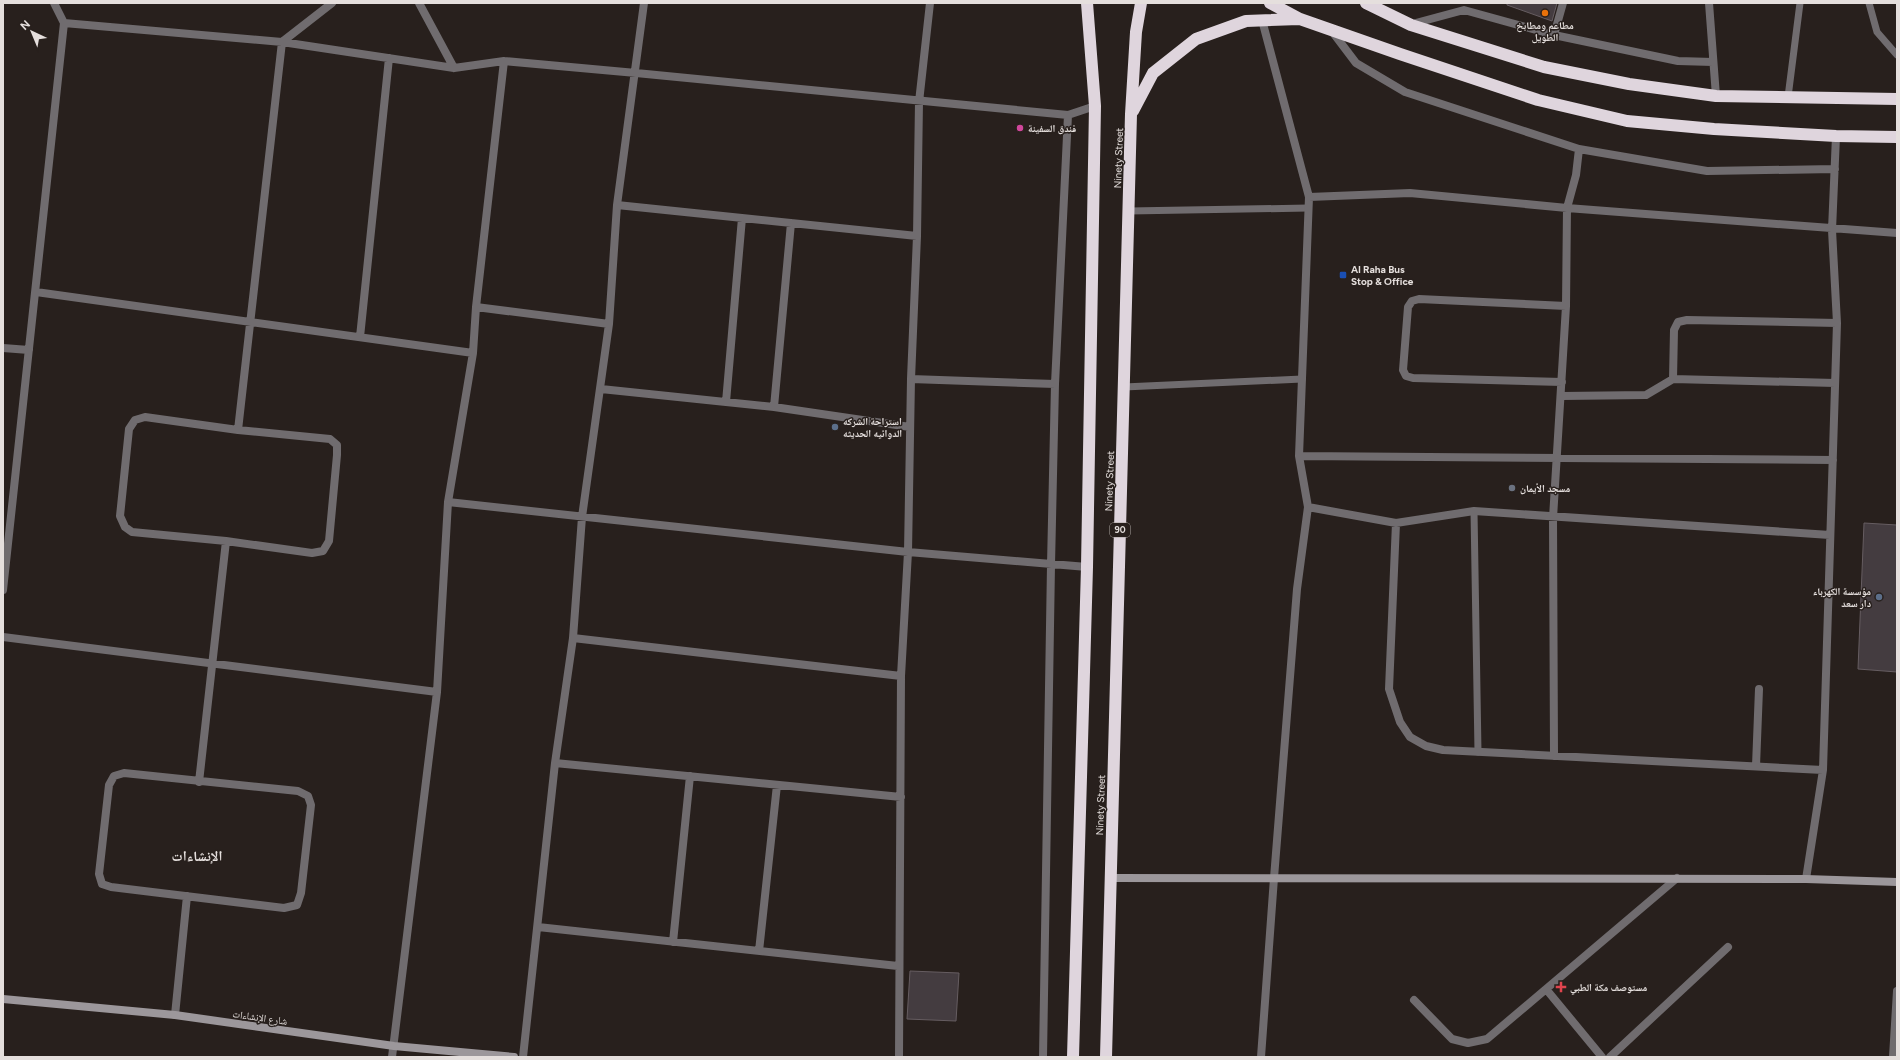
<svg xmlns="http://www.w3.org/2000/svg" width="1900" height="1060" font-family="Figtree,'Noto Naskh Arabic',sans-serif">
<rect width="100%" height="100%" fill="#28201d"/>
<path fill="#443c40" stroke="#665d61" d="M1507,3H1557L1552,21L1507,5Z
M1864,523L1897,525V672L1858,669Z
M910,971L959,973L956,1021L907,1019Z"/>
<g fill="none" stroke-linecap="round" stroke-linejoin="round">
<path stroke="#706c6f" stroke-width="7" d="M1869,3L1877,32L1897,55
M1788,97L1800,3
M1129,211L1308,208
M1124,387L1302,379
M1474,511L1478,752"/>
<path stroke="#706c6f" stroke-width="8" d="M419,3L454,68
M1709,3L1716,96
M64,23L282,42L454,68L504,61L636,73L1068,115L1095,106
M1412,24L1464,10L1554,35L1678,61L1713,62
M1331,30L1356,63L1405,92L1579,149L1707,171L1835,169
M1554,35L1563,3
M1309,197L1410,193L1567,208L1897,233
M617,205L917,236
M36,292L473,353
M476,307L609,324
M360,337L389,58
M3,348L29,350
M911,379L1055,384
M1673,379L1674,330L1678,322L1687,320L1837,323
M1562,382L1413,378L1406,376L1403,370L1408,307L1412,301L1419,299L1566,306
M601,389L774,407L910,427
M1562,396L1646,395L1673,379L1835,383
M726,402L742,218
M774,407L791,223
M145,417L238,430L330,439L337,445V455L329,541L323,551L312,553L226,541L132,532L125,527L120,516L129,429L135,420Z
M238,430L282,42L332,3
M1299,456L1833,460
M448,502L908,552L1087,567
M1308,507L1396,523L1474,511L1830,535
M1396,523L1389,689L1400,722L1410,737L1426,746L1443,750L1823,770
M3,590L64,23L54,3
M3,637L437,692
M573,638L901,676
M1554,756L1553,518L1566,306L1567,208L1576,175L1579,149
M555,763L901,797
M1756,766L1759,689
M124,773L298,791L308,796L311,805L301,893L297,905L284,908L111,887L102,884L99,874L109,785L114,776Z
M199,782L226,541
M1806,879L1823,770L1837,323L1832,230L1836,136
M538,927L898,966
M673,942L690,776
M759,951L777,785
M1546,989L1602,1057
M1414,1000L1452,1039L1468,1043L1487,1039L1677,878
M175,1015L187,896
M392,1057L437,692L448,502L473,353L476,307L504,61
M523,1057L555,763L573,638L582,517L609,324L617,205L644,3
M899,1057L901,676L908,552L911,379L917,236L919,102L930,3
M1043,1057L1051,565L1055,384L1068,115
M1261,1057L1274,878L1297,589L1308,507L1299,456L1309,197L1262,20
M1610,1057L1728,947
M1893,1057L1897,991"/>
<path stroke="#9c979b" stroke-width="8" d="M1110,878L1806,879L1897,882
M3,999L175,1015L394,1046L514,1057"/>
<path stroke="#dfd5dd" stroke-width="12" d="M1270,3L1300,19L1400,54L1538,100L1627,121L1714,129L1836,136L1897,137
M1366,3L1411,25L1544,67L1629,84L1716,96L1897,99
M1133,111L1153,73L1196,39L1246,21L1299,19
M1073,1057L1087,567L1095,106L1087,3
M1106,1057L1131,114L1136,32L1141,3"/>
</g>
<circle fill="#e8710a" stroke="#28201d" stroke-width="1.5" cx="1545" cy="13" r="4"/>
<circle fill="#d1479c" stroke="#28201d" stroke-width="1.5" cx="1020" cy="128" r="4"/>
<rect fill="#1a4fb4" stroke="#28201d" stroke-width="1.5" x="1339" y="271" width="8" height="8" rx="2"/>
<g fill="#5c6f8a" stroke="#28201d" stroke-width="1.5">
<circle cx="835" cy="427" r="4"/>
<circle cx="1879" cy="597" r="4"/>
</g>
<circle fill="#6b7280" stroke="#28201d" stroke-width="1.5" cx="1512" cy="488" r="4"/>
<path fill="#e0444e" stroke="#28201d" stroke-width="1.5" d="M1559 981h4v4h4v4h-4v4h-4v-4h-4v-4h4z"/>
<g text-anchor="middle" stroke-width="3" stroke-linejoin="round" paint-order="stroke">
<rect fill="#28201d" stroke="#aca6a3" stroke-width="1" x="1110" y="523" width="20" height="14" rx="3"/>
<g font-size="9" font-weight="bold" fill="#e5dfdd">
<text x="1120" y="533">90</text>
</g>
<g font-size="10" font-weight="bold" fill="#e5dfdd" stroke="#28201d" text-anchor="start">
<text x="1545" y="29" text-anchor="middle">مطاعم ومطابخ<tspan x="1545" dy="12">الطويل</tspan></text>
<text x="1028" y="132">فندق السفينة</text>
<text x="1351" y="273">Al Raha Bus<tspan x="1351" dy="12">Stop &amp; Office</tspan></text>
<text x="843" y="425">استراحة الشركه<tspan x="843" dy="12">الدوائيه الحديثه</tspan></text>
<text x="1520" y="492">مسجد الأيمان</text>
<text x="1871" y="595" text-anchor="end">مؤسسة الكهرباء<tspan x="1871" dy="12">دار سعد</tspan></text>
<text x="1570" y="991">مستوصف مكة الطبي</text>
</g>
<g font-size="10" fill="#e5dfdd" stroke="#28201d">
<text transform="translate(1118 158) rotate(-88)" y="4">Ninety Street</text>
<text transform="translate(1109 481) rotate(-88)" y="4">Ninety Street</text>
<text transform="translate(1100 805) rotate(-88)" y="4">Ninety Street</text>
<text transform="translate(260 1017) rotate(8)" y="4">شارع الإنشاءات</text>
</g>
<g font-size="14" font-weight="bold" fill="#e5dfdd" stroke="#28201d">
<text x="197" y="861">الإنشاءات</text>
</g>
</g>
<rect width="1900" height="1060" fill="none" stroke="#e5dfdd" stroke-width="8"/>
<g transform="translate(32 32) rotate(316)" stroke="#28201d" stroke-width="3" paint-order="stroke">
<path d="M0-3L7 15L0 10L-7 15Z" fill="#e5dfdd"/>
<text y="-6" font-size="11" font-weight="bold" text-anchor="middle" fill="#e5dfdd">N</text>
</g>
</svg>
